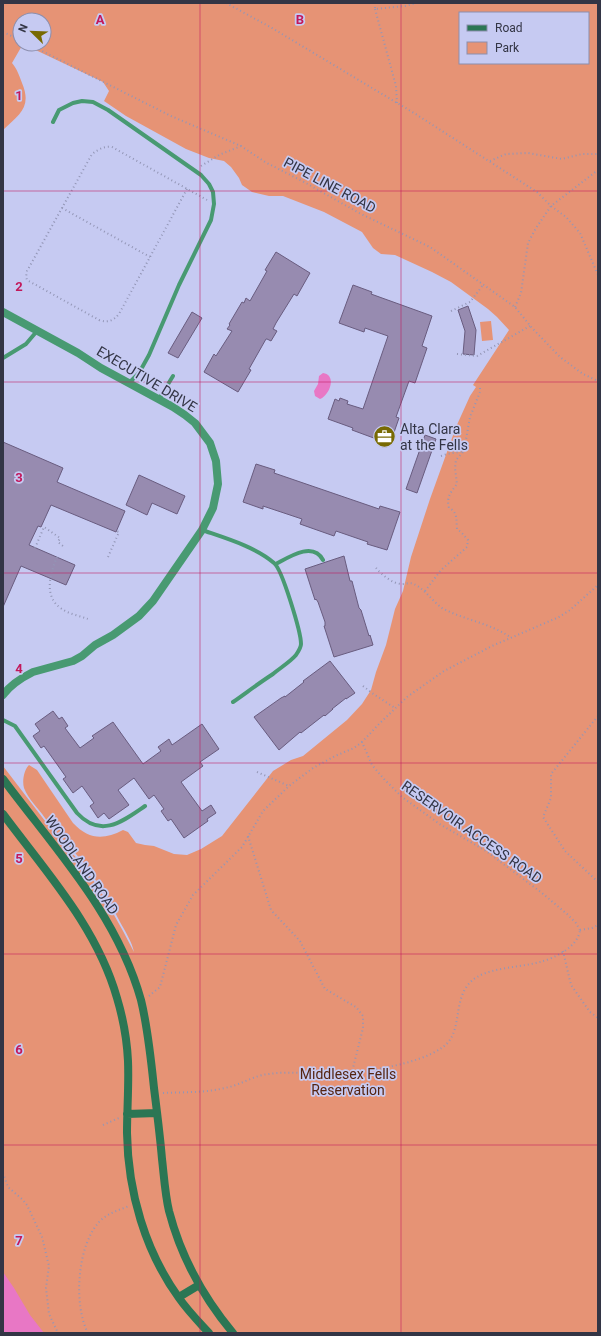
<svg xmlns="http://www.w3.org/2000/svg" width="601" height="1336" font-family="Roboto,sans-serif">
<rect width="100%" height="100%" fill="#c6caf2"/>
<path fill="#e69375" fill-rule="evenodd" d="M3,3H598V1333H3V766L55,834L81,863L100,890L123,931L134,952C132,942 125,931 120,922C110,902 98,882 85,865C72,848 57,834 45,818C39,809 28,799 24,788C22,781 24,770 29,765L37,770L73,823C89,840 104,840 123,830L128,832L136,843L145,845L154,846L174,854L187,855L201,849L222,836L273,771L291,760L303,756L347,720L362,704L371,690L376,672L386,645L395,609L403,591L411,557L430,499L456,427L470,396L476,387L473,385L509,330L497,317L488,309L451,282L432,272L395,255L381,254L373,248L362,232L324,212L283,196H269L252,192L242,185L239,178L231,167L224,161L209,158L186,149L126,116L104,101L109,91L103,82L23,44L12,63C17,69 19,75 22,83C32,107 20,114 3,130ZM460,13H588V63H460ZM20,20H44V44H20Z
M491,321L493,340L482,341L480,322Z"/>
<path fill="#e877c5" d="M323,373C337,375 330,395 320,399L315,396L314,391L318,384L319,376Z
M3,1272L14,1288L30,1315L44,1333H3Z"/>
<path fill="#978bb0" stroke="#695c7f" d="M276,252L310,273L297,296L294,294L276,323L273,329L277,331L271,341L267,339H266L249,369L251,370L238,392L204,372L214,354L216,356L232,331L227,329L230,325L229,324L242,302L244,303L246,298L250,301L267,271L265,270Z
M353,285L372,292L371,294L432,316L422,346L427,348L415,383L409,381L396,417L399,418L390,444L352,430L353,428L328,419L335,399L339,401L340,398L348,401L347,404L363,409L388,336L365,328L364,332L339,323Z
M468,306L476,330L474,355L463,354L465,331L458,310Z
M192,312L202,318L178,358L168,353Z
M425,435L436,439L417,493L406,489Z
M3,442L63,468L57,482L125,511L116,532L51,505L41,527L38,526L29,545L75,565L66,585L21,566L3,607Z
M256,464L275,470L274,473L379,509L380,506L400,512L387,550L367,544L368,542L336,531L334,536L300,524L302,519L263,506V509L243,502Z
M139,475L185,496L177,514L152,503L147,515L126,505Z
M344,556L350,581H352L359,608L361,610L369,636L370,635L373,645L334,657L324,626H325V622L318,602L316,599L315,600L305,569Z
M330,661L355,693L346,699V698L332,709H333L325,716L324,715L301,733L300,732L279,750L254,717L281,698L285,696V697L304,682L303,681Z
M53,711L59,719L62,717L68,726L65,728L80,748L94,738L92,736L113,722L143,764L161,751L158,747L169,739L172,745L202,724L219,749L200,762L203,766L181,782L202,811L211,805L216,813L207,819L208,821L184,838L171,819L168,821L161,811L164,809L154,795L149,799L134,778L118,790L129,805L109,819L104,813L98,818L90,806L94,803L82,786L73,793L63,779L66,777L44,746L41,748L33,736L40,731L35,724Z"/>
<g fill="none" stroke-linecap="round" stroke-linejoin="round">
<path stroke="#9396b6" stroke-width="2" stroke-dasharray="1 3" stroke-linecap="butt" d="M226,3L272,28L372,88L414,113L537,192L551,206L566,217L580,233L598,275
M375,3V9L405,6L417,3
M375,9L396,86L397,103
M3,32L20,40
M28,44L171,116L241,146L265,162L304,182L361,214L430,247L515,307L532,328L560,357L583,374L598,381
M490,161L506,154L528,153L562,159L582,154H598
M201,166L219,155L241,146
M187,189L119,314C113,321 108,323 99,320L27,280L26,277L27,271L92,154C99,149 104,146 112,147L207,200
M62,208L150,257
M515,307L521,293L528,243L536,228L551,206L598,170
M451,311L470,302L483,285
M457,354L477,356L530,326
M441,456L447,454L464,451L470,417L480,392V388
M35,548L44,527L60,538L58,542L63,546
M57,557C50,574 43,597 62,609C69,614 80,616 88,619
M108,557L119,532L116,531
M376,568C382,575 393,584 402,584C406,584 410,582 414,584C426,590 433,602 442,608C464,620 490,623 510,637
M425,591L441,570L467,547L468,540L461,532L457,529C456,520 458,512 449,508C446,497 451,492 457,484L455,468L456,460L464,451
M363,686L372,693L395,708
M598,716L551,774V798L543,817L565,851L598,882
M257,772L289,786
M248,836L271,910L300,941L325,989L356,1007L363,1016V1028L352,1072
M580,930L576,923L567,914L542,893L486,851L441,825L402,797L384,779L372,765L362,742L379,724L407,697L444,671L492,646L559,617L570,610L598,585
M580,930L592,928L598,925
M563,951L571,985L590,1012L598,1018
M149,996L160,987L176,925L193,895L242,847L263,811L289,786L313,768L335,756L354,748L362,742
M163,1093C185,1092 207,1093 229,1087C242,1084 255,1075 269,1074C288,1071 307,1074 326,1074C358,1073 417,1066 443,1047C467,1030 447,989 483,974C501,967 521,967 540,962C555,958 578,947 580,930
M103,1125L119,1118
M3,1173L8,1187L23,1200L27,1205L42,1237L49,1266L46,1288L49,1314L58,1333
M88,1333C73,1305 77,1243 101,1220C109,1213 119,1210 129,1206"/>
<path stroke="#489a72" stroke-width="4" d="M53,122L59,110L73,103L82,101L93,102L108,110L201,175L209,184L213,192L214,204L211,220L179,285L149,355L139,373L129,383
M3,358L26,344L37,331
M159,399L173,376
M202,530C225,538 256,547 274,563C282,569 301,632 301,644C301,647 298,652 296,655C290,662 280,668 273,674C259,683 246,693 233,702
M276,564C289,557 313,541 323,560
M3,720L15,726L77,813C101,839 123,821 145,806"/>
<path stroke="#489a72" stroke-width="8" d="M3,312L78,353L101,368L173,407L185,415L195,423L210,443L216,461L218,484L213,508L202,530L153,601L139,616L113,635L95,645L82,656L73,661L33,672C21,678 11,684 3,695"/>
<path stroke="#2b7654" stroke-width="8" d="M3,779C55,849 117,914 141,1000C148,1029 151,1059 154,1088C157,1112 160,1135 162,1159C164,1176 165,1194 169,1211C181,1257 203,1297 233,1333
M3,814C46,872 97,927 117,998C123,1018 127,1040 128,1061C129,1085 127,1109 127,1133C128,1192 145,1251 179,1298C188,1311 199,1322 209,1333
M127,1114L157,1113
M179,1297L199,1285"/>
</g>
<path fill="none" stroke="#c2185b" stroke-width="1" stroke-opacity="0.55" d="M200,3V1333M401,3V1333M3,191H598M3,382H598M3,573H598M3,763H598M3,954H598M3,1145H598"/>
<defs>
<symbol id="office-disc" viewBox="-11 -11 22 22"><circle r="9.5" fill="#786a02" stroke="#c6caf2"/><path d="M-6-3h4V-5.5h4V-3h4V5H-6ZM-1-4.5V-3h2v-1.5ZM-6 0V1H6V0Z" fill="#fff"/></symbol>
</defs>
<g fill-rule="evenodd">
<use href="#office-disc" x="372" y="424" width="25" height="25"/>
</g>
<g text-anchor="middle" stroke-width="3.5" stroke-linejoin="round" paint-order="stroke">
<g font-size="14" fill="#333545" stroke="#c6caf2">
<text transform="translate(330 185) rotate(28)" y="5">PIPE LINE ROAD</text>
<text transform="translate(147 379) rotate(31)" y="5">EXECUTIVE DRIVE</text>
<text transform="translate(472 832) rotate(35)" y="5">RESERVOIR ACCESS ROAD</text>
<text transform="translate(82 865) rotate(55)" y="5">WOODLAND ROAD</text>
</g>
<g font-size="14" fill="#333545" stroke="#c6caf2" text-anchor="start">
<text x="400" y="434">Alta Clara<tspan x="400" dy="16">at the Fells</tspan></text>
</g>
<g font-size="14" fill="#552411" stroke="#c6caf2">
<text x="348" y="1079">Middlesex Fells<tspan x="348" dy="16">Reservation</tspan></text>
</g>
</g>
<g font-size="13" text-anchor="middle" font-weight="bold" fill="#c2185b" stroke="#c6caf2" stroke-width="3.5" stroke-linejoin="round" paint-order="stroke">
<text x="100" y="24">A</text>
<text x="300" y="24">B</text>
<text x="19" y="100">1</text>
<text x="19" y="291">2</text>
<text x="19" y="482">3</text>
<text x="19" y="673">4</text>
<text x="19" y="863">5</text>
<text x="19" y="1054">6</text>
<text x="19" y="1245">7</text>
</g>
<rect width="601" height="1336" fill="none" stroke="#333545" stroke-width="8"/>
<rect x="459" y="12" width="130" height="52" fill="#c6caf2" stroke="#8b8ead"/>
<rect x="467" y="25" width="20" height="6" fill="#2b7654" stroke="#8b8ead"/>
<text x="495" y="32" font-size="12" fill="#333545">Road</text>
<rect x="467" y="42" width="20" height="12" fill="#e69375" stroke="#8b8ead"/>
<text x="495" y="52" font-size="12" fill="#333545">Park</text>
<g transform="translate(32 32) rotate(293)"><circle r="19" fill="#c6caf2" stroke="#8b8ead"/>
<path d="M0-3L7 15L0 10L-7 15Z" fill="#786a02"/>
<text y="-6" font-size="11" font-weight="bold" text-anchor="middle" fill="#333545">N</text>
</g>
</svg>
